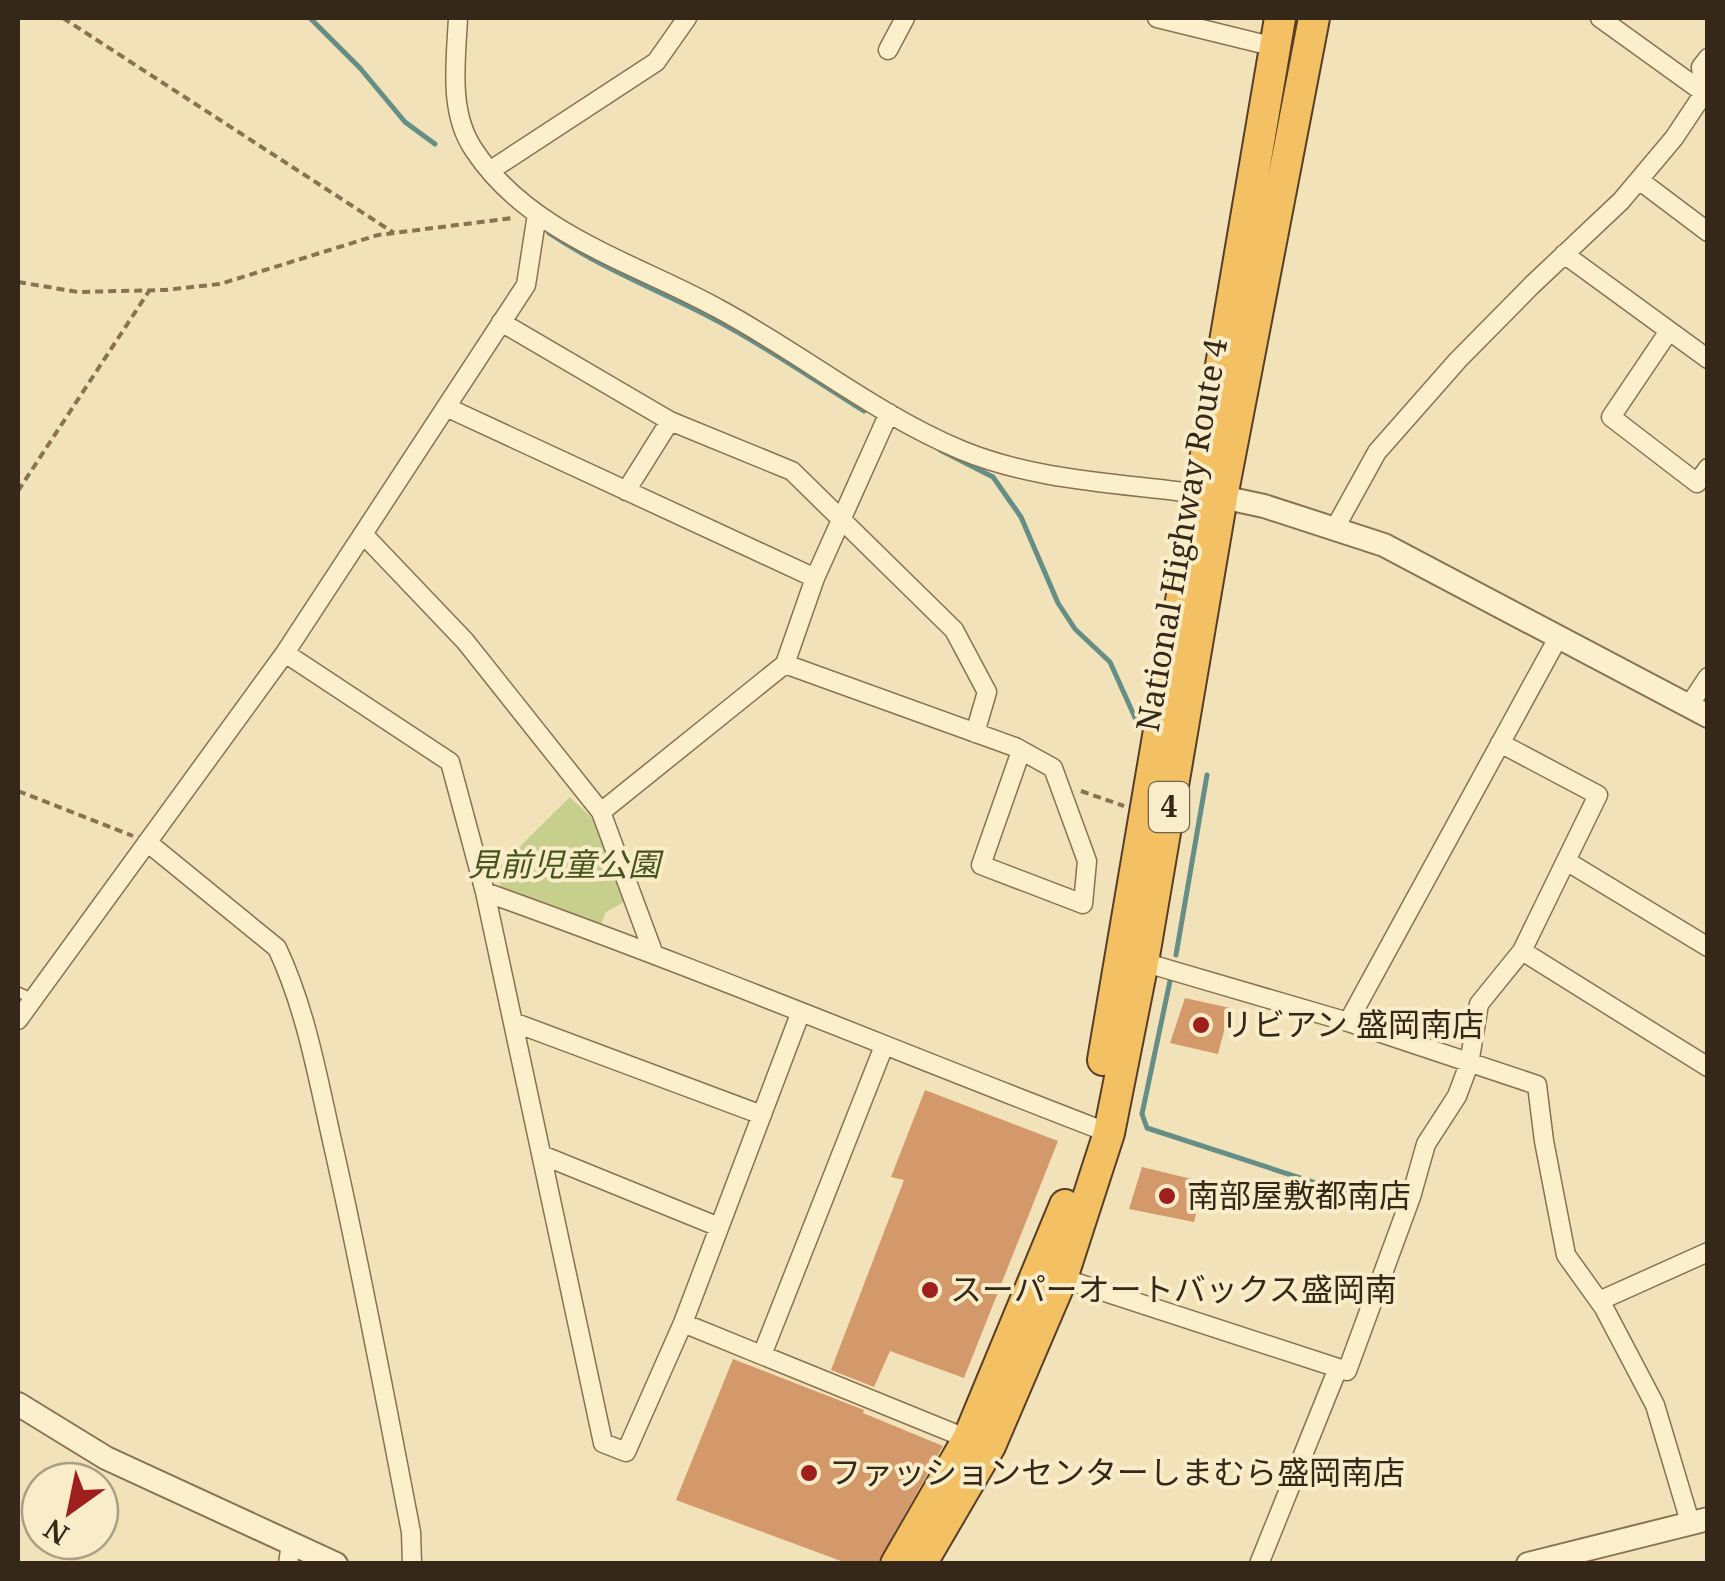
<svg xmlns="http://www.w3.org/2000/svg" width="1725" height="1581" font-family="'Noto Serif','Noto Sans JP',serif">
<rect width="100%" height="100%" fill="#f2e2b9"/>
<path fill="#c6d08c" d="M570,797L593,819L624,902L606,912L600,927L501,890L498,868Z"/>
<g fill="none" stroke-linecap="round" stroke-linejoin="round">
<path stroke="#658f86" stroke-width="5" d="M310,18L360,68L405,122L435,144
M549,233C595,264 643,284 692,308C752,337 808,376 864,411
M940,450L993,477L1021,517L1058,603L1075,629L1110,662L1137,722
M1176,955L1207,775
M1170,981L1142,1114L1147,1128L1399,1210"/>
</g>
<path fill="#d4996a" d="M1185,998L1230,1008L1218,1054L1170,1043Z
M925,1090L1058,1141L964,1378L890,1351L874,1387L831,1370L904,1180L891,1177Z
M1142,1167L1204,1182L1194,1222L1129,1209Z
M733,1359L864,1410L863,1413L943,1446L877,1564H849L676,1500Z"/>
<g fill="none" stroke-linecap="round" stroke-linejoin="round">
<defs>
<path id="service" d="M18,992L33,999"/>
<path id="minor" d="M458,18C456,61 448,112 474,150C529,234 636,263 719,309C801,353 875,414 961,450C1038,482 1125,483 1207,495
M1157,18L1275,47
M1600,18L1707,95
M888,50L905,18
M491,170L656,62L687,18
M1639,180L1708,232
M1564,254L1708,359
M501,322L670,421L792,471L954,630L987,692L975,733
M1669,331L1611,417L1697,483L1708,468
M446,407L815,578
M626,491L670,421
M1335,528L1377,452L1458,360L1532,285L1621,201L1674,138L1704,93L1701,67L1708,58
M363,534L465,641L601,812L653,952
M285,653L450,762L485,892L603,1443L626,1452L683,1323L800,1014
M785,664L1015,747L1053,768L1087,861L1083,904L981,865L1021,751
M1690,704L1708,677
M601,812L785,664L815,578L889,413
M147,842L277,948C306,1009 318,1079 333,1145C362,1273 386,1403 411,1532L412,1564
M1568,862L1708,947
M485,892C695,967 901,1053 1109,1133
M1522,951L1708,1067
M1143,962L1348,1022L1537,1085L1544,1141L1566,1255L1604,1308L1655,1405L1690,1522
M18,1020L285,653L526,285L537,214
M513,1022L762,1115
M1348,1022L1559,636
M542,1155L719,1227
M1062,1278L1338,1368L1259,1564
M1599,1301L1708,1252
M683,1323L968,1439
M762,1355L884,1046
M1338,1368L1347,1371L1411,1197L1426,1144L1457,1096L1469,1064L1479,1004L1522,951L1598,795L1500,743
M288,1564L291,1543"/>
<path id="tertiary" d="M1222,497L1264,506L1384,545L1708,716
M18,1404L106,1458L336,1564
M1528,1564L1708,1519"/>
<path id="trunk" d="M1103,1060L1280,18
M896,1564L968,1439L1065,1205
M921,1564L990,1446L1062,1278L1109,1133L1143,962L1222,497L1314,18"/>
</defs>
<use href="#service" stroke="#897152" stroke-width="12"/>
<use href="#minor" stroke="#897152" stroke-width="21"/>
<use href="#tertiary" stroke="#897152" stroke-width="26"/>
<use href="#trunk" stroke="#563e27" stroke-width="34"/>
<path stroke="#897152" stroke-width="4" stroke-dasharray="8 5" stroke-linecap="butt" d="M63,18L394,233
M18,282L78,292L165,290L220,284L378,235L513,218
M18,491L149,291
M18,791L133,836
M1081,791L1124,806"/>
<use href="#service" stroke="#fcefcc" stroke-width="9"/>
<use href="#minor" stroke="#fcefcc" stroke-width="18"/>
<use href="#tertiary" stroke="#fcefcc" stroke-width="22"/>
<use href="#trunk" stroke="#f4c064" stroke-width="30"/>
</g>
<g fill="#9e1f1c" stroke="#f9ecc9" stroke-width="4">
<circle cx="1201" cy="1025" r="10"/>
<circle cx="1167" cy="1196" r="10"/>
<circle cx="930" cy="1290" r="10"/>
<circle cx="809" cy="1473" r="10"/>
</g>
<g text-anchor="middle" stroke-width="8" stroke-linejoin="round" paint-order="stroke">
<rect fill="#f9ecc9" stroke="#70634e" stroke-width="2.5" x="1149" y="782" width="40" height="50" rx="8"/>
<g font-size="30" font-weight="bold" fill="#362819">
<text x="1169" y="817">4</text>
</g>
<g font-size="32" fill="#362819" stroke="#f9ecc9">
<text transform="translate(1182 535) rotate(-80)" y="11">National Highway Route 4</text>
</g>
<g font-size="32" font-style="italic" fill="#45551d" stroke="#f9ecc9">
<text x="564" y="876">見前児童公園</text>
</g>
<g font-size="32" fill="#362819" stroke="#f9ecc9" text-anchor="start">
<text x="1221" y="1036">リビアン 盛岡南店</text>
<text x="1187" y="1207">南部屋敷都南店</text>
<text x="950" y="1301">スーパーオートバックス盛岡南</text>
<text x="829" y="1484">ファッションセンターしまむら盛岡南店</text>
</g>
</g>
<rect width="1725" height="1581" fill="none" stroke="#362819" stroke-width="40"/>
<g transform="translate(70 1511) rotate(213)"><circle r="48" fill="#f9ecc9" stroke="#ab9e83" stroke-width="2.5"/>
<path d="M0-8L18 38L0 25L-18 38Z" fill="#9e1f1c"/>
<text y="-15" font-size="28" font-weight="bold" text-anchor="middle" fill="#362819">N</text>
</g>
</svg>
